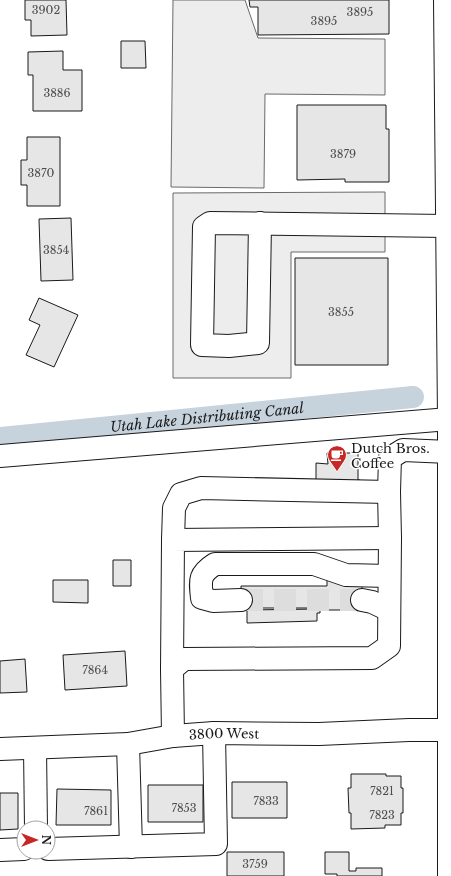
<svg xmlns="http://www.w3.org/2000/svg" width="451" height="876" font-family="'Libre Baskerville',serif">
<rect width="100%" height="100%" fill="#fff"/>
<path fill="#ededed" stroke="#6a6a6a" d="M173,0H245L258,38L385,39V95L265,94L264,188L171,187Z
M385,192V252H291V378H173V193Z"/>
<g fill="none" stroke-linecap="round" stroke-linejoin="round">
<path stroke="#c6d2dc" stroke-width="22" id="s1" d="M0,438L413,397"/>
</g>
<path fill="#e6e6e6" stroke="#1a1a1a" d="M25,0H66L67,35L31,36V20H25Z
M249,0H389V34L258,35V7H250Z
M121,41H145L146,68H121Z
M63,51V70H82V111H33V75H28V52Z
M297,105H386V129H389V182H345V179L297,180Z
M27,137H60V206H27V185H21V160H27Z
M71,218L73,280L41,281L39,219Z
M295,258H388V365H295Z
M39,298L78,315L54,367L26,355L40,325L29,320Z
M327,453H358V480H360V488L316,483V463L328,464Z
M113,560H131V586H113Z
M53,580H88V603L53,602Z
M327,580H362V610H326V608H241V586H327Z
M320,609V613H317V621L247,623V610Z
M125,651L127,686L65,690L63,655Z
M25,659L27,692L0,693V661Z
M351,774H386V776H401V788H403V813H401V825H385V828L351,829V813H349L348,788H351Z
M232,782H287V818H232Z
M148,785H203V822H148Z
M57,789L111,790V825H56Z
M0,793H18V829L0,830Z
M227,852H284V876H227Z
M325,852H349V871H356V868H382V876H337V874H325Z"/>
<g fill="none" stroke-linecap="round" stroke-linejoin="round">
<path stroke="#ddd" stroke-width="22" stroke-dasharray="22 11" stroke-linecap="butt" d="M241,600H362"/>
<defs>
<g id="minor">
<path d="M260,223L258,343L229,346L202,345L204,227L210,223C289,224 368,225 447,226"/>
<path d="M0,456L449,419"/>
<path d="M173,540L174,508L181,494L201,488L389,492"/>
<path d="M241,600L213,601L202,598C200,580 199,574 215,564H314L346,575L389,576"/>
<path d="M362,600L372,602L389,610"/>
<path d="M172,669L173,540L390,538"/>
<path d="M173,736L172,669L184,659L372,658L389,646L390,538L389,492L390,458L403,450L449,452"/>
<path d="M128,744L131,847"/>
<path d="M35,748L36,828"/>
<path id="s2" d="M0,749L128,744L173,736L214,733L319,734L409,730H451"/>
<path d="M48,849L216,844L214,733"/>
<path d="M0,850L24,849"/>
</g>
<path id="major" d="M445,0L449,419V876"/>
</defs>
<use href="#minor" stroke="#1a1a1a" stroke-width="24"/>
<use href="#major" stroke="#1a1a1a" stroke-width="24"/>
<use href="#minor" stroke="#fff" stroke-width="22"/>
<use href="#major" stroke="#fff" stroke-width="22"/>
</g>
<defs>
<symbol id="cafe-pin" viewBox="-11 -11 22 30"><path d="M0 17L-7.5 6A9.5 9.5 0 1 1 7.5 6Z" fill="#c62828" stroke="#fff"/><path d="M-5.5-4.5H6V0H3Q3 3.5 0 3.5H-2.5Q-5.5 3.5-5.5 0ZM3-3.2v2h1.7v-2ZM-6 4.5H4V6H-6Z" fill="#fff"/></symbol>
</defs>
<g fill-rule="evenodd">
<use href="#cafe-pin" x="326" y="444" width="22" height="30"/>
</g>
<g text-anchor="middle" stroke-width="3" stroke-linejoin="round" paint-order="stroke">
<g font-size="11" fill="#4d4d4d">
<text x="46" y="14">3902</text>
<text x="360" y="16">3895</text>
<text x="324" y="25">3895</text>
<text x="57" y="97">3886</text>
<text x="343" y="158">3879</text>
<text x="41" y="177">3870</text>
<text x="56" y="254">3854</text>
<text x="341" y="316">3855</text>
<text x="95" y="674">7864</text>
<text x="382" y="795">7821</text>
<text x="266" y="805">7833</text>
<text x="184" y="812">7853</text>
<text x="96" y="815">7861</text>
<text x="382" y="819">7823</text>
<text x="255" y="868">3759</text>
</g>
<g font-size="13" fill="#1a1a1a" stroke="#fff" text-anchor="start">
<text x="351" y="453">Dutch Bros.<tspan x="351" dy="15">Coffee</tspan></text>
</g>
<g font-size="13" fill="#1a1a1a" stroke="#fff">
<text dy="5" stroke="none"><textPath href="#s2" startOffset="225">3800 West</textPath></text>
</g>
<g font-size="14" font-style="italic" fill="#1a1a1a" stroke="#fff">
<text dy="5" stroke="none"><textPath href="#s1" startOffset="208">Utah Lake Distributing Canal</textPath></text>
</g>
</g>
<g transform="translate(36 840) rotate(90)"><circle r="19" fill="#ffffff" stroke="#a3a3a3"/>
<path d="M0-3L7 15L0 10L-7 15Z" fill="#c62828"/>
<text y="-6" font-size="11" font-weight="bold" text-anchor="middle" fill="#1a1a1a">N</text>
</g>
</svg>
